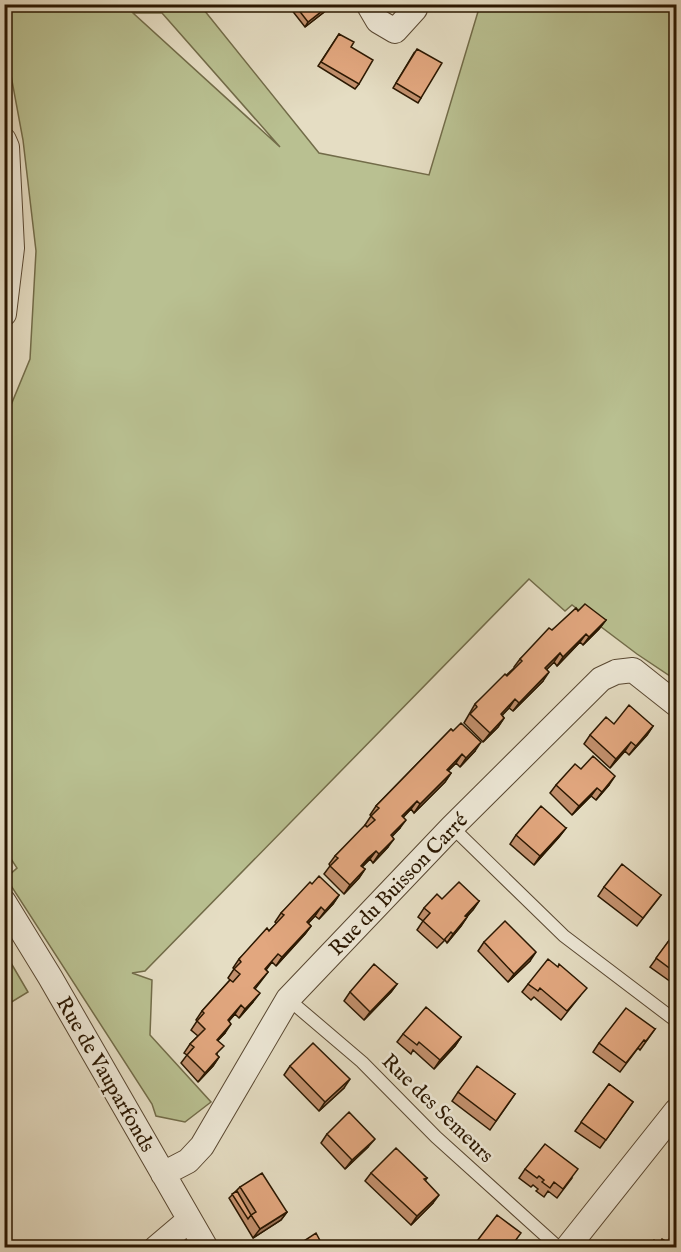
<svg xmlns="http://www.w3.org/2000/svg" width="681" height="1252" font-family="'IM FELL English',serif">
<rect width="100%" height="100%" fill="#e5ddc3"/>
<filter id="stains"><feTurbulence type="fractalNoise" baseFrequency=".00333" numOctaves="4"/><feColorMatrix values="0 0 0 0 .2 0 0 0 0 .09 0 0 0 0 .02 0 0 0 .5 -.17"/></filter>
<radialGradient id="worn" r=".72"><stop offset=".6" stop-color="#630" stop-opacity="0"/><stop offset="1" stop-color="#630" stop-opacity=".3"/></radialGradient>
<path fill="#b9c091" stroke="#726c49" stroke-width="1.5" fill-rule="evenodd" d="M24,4L200,5L319,153L429,175L480,5H676V680L637,654L572,605L565,611L529,579L145,971L132,973L152,980L150,1035L211,1102L185,1122L156,1116L152,1104L6,878L17,868L4,848V422L30,359L36,251L23,140L10,70H5V13ZM133,13H162L280,147Z
M4,951L28,992L5,1006H4Z"/>
<g fill="none" stroke-linecap="round" stroke-linejoin="round">
<defs>
<path id="service" d="M452,827L564,936L676,1021
M288,999L362,1062L436,1137L559,1248"/>
<path id="minor" d="M368,4L378,21L395,31L415,9V4
M4,140L7,147L12,248L4,314
M4,902L50,977L206,1248
M163,1174L188,1161L202,1146L288,999L452,827L601,679L616,672L633,670L676,704
M156,1248L189,1220
M567,1248L676,1111"/>
</defs>
<use href="#service" stroke="#594832" stroke-width="14"/>
<use href="#minor" stroke="#594832" stroke-width="26"/>
<use href="#service" stroke="#eee9d8" stroke-width="12"/>
<use href="#minor" stroke="#eee9d8" stroke-width="24"/>
</g>
<path fill="#c2906d" stroke="#2a1701" stroke-width="1.5" d="M287,4H331L328,9L305,27Z
M339,34L351,47L359,84L355,89L318,66Z
M414,53L421,98L418,103L393,88Z
M578,611L606,620L599,629L583,645L580,642L557,666L554,662L547,669L543,681L513,711L509,708L502,715L504,718L498,727L483,742L464,723L475,704L514,668V667L520,659L552,630Z
M614,724L653,726L647,735L629,755L625,751L610,768L584,744L590,735Z
M451,729L475,751L460,767L456,763L448,771L451,773L445,782L414,813L411,809L403,817L400,828L392,836L388,847L373,863L370,859L362,867L365,869L359,878L344,894L324,874L330,866L329,864L335,856L367,827L365,825L371,816L370,815L376,806Z
M581,769L609,785L596,800L591,796L572,815L550,793L556,785Z
M566,828L559,837L534,865L510,844L516,835Z
M312,884L339,895L333,904L319,919L315,916L308,923L311,926L305,934L276,966L272,962L266,970L268,972L255,989L253,1002L239,1018L235,1014L229,1021L225,1033L218,1040L217,1055L219,1057L213,1066L198,1082L181,1063L187,1055L184,1053L190,1044L198,1036L191,1030L197,1021L196,1020L202,1011L230,980L228,978L234,969L233,968L239,959L269,931L277,923L275,922L281,913Z
M604,887L661,895L637,926L598,896Z
M442,899L479,901L467,917L461,926L447,943L445,940L437,948L417,930L423,921L418,917L424,908Z
M676,931V974L671,982L650,967Z
M484,942L530,961L508,982L478,951Z
M397,984L391,992L364,1020L344,1001L350,992Z
M528,984L580,996L561,1020L534,997L531,1000L522,992Z
M655,1029L640,1050L638,1048L620,1072L593,1052L599,1043Z
M403,1034L461,1037L455,1046L434,1069L413,1050L411,1054L397,1042Z
M290,1066L344,1088L319,1111L284,1075Z
M609,1084L633,1102L600,1148L575,1131Z
M458,1092L515,1094L490,1130L452,1101Z
M327,1134L368,1147L345,1169L321,1143Z
M525,1169L572,1178L557,1198L548,1191L544,1197L536,1191L538,1189L533,1185L531,1187L519,1178Z
M371,1173L427,1178L425,1181L433,1203L411,1225L365,1181Z
M240,1187L287,1212L281,1220L253,1238L229,1198Z
M676,1193V1203L672,1200Z"/>
<path fill="#9e7559" stroke="#2a1701" stroke-width="1.5" d="M331,4L328,9L305,27L308,22Z
M606,620L599,629L583,645L589,637Z
M586,634L580,642L557,666L563,657Z
M560,653L554,662L539,677L545,668Z
M549,672L543,681L513,711L519,703Z
M515,699L509,708L495,723L501,714Z
M504,718L498,727L483,742L490,733Z
M653,726L647,735L629,755L636,746Z
M481,742L475,751L460,767L466,758Z
M631,742L625,751L610,768L616,759Z
M462,754L456,763L441,778L447,770Z
M451,773L445,782L414,813L420,804Z
M615,776L609,785L596,800L602,792Z
M597,788L591,796L572,815L579,806Z
M417,801L411,809L396,825L402,816Z
M406,820L400,828L385,844L391,835Z
M566,828L559,837L534,865L540,856Z
M394,839L388,847L373,863L379,854Z
M376,851L370,859L355,874L361,866Z
M365,869L359,878L344,894L350,885Z
M339,895L333,904L319,919L325,911Z
M479,901L473,910L459,924L465,916Z
M321,907L315,916L301,931L307,922Z
M467,917L461,926L447,943L453,934Z
M311,926L305,934L276,966L282,957Z
M536,952L530,961L508,982L514,974Z
M397,984L391,992L364,1020L370,1012Z
M260,993L253,1002L239,1018L245,1009Z
M241,1005L235,1014L221,1029L228,1020Z
M231,1024L225,1033L211,1048L217,1040Z
M461,1037L455,1046L434,1069L440,1060Z
M219,1057L213,1066L198,1082L205,1073Z
M350,1079L344,1088L319,1111L325,1102Z
M375,1139L368,1147L345,1169L352,1160Z
M439,1195L433,1203L411,1225L417,1216Z
M287,1212L281,1220L253,1238L260,1229Z"/>
<path fill="#e2a77f" stroke="#2a1701" stroke-width="1.5" d="M294,4H331L308,22Z
M339,34L354,42L351,47L373,60L359,84L321,62Z
M417,49L442,63L421,98L396,83Z
M585,604L606,620L589,637L586,634L563,657L560,653L545,668L549,672L519,703L515,699L501,714L504,718L490,733L470,714L477,707L475,704L505,674L507,676L522,661L520,659L549,628L552,630L576,608L578,611Z
M629,705L653,726L636,746L631,742L616,759L590,735L606,717L614,724Z
M461,723L481,742L466,758L462,754L447,770L451,773L420,804L417,801L402,816L406,820L391,835L394,839L379,854L376,851L368,858L361,866L365,869L350,885L330,866L338,858L335,856L365,825L367,827L375,820L371,816L379,808L376,806L451,729L453,731Z
M593,756L615,776L602,792L597,788L579,806L556,785L575,764L581,769Z
M541,806L566,828L540,856L516,835Z
M622,864L661,895L643,918L604,887Z
M319,876L339,895L325,911L321,907L307,922L311,926L282,957L278,954L265,969L268,972L254,988L260,993L245,1009L241,1005L228,1020L231,1024L217,1040L224,1046L216,1054L219,1057L205,1073L187,1055L194,1047L190,1044L205,1029L197,1021L204,1013L202,1011L230,980L233,982L240,974L234,969L241,962L239,959L267,928L269,931L284,915L281,913L310,882L312,884Z
M459,882L479,901L465,916L467,917L453,934L451,932L444,940L423,921L430,913L424,908L437,894L442,899Z
M505,921L536,952L514,974L484,942Z
M676,931V973L656,958Z
M548,959L558,967L559,964L587,988L567,1011L540,988L538,991L528,984Z
M374,964L397,984L370,1012L350,992Z
M426,1007L461,1037L440,1060L419,1042L417,1045L403,1034Z
M626,1008L655,1029L646,1041L644,1040L626,1063L599,1043Z
M313,1043L350,1079L325,1102L290,1066Z
M477,1066L515,1094L496,1121L458,1092Z
M609,1084L633,1102L606,1140L581,1122Z
M349,1112L375,1139L352,1160L327,1134Z
M545,1144L578,1169L563,1189L554,1182L550,1188L542,1182L544,1180L539,1176L537,1178L525,1169Z
M396,1148L427,1178L424,1179L439,1195L417,1216L371,1173Z
M262,1173L287,1212L260,1229L251,1215L256,1212L240,1187Z
M237,1191L251,1215L248,1219L232,1194Z
M497,1215L521,1233L510,1248H477L474,1245Z
M676,1230V1248H649L654,1240L659,1244L662,1239L667,1242Z
M316,1233L324,1248H293Z"/>
<g text-anchor="middle" stroke-width="5" stroke-linejoin="round" paint-order="stroke">
<g font-size="21" fill="#2a1701" stroke="#eee9d8">
<text transform="translate(398 884) rotate(-46)" y="7">Rue du Buisson Carré</text>
<text transform="translate(106 1074) rotate(60)" y="7">Rue de Vauparfonds</text>
<text transform="translate(438 1108) rotate(44)" y="7">Rue des Semeurs</text>
</g>
</g>
<rect width="681" height="1252" fill="none" stroke="#e5ddc3" stroke-width="24"/>
<rect x="6" y="6" width="669" height="1240" fill="none" stroke="#2a1701" stroke-width="3"/>
<rect x="12" y="12" width="657" height="1228" fill="none" stroke="#2a1701" stroke-width="1.5"/>
<rect width="100%" height="100%" filter="url(#stains)"/>
<rect width="100%" height="100%" fill="url(#worn)"/>
</svg>
